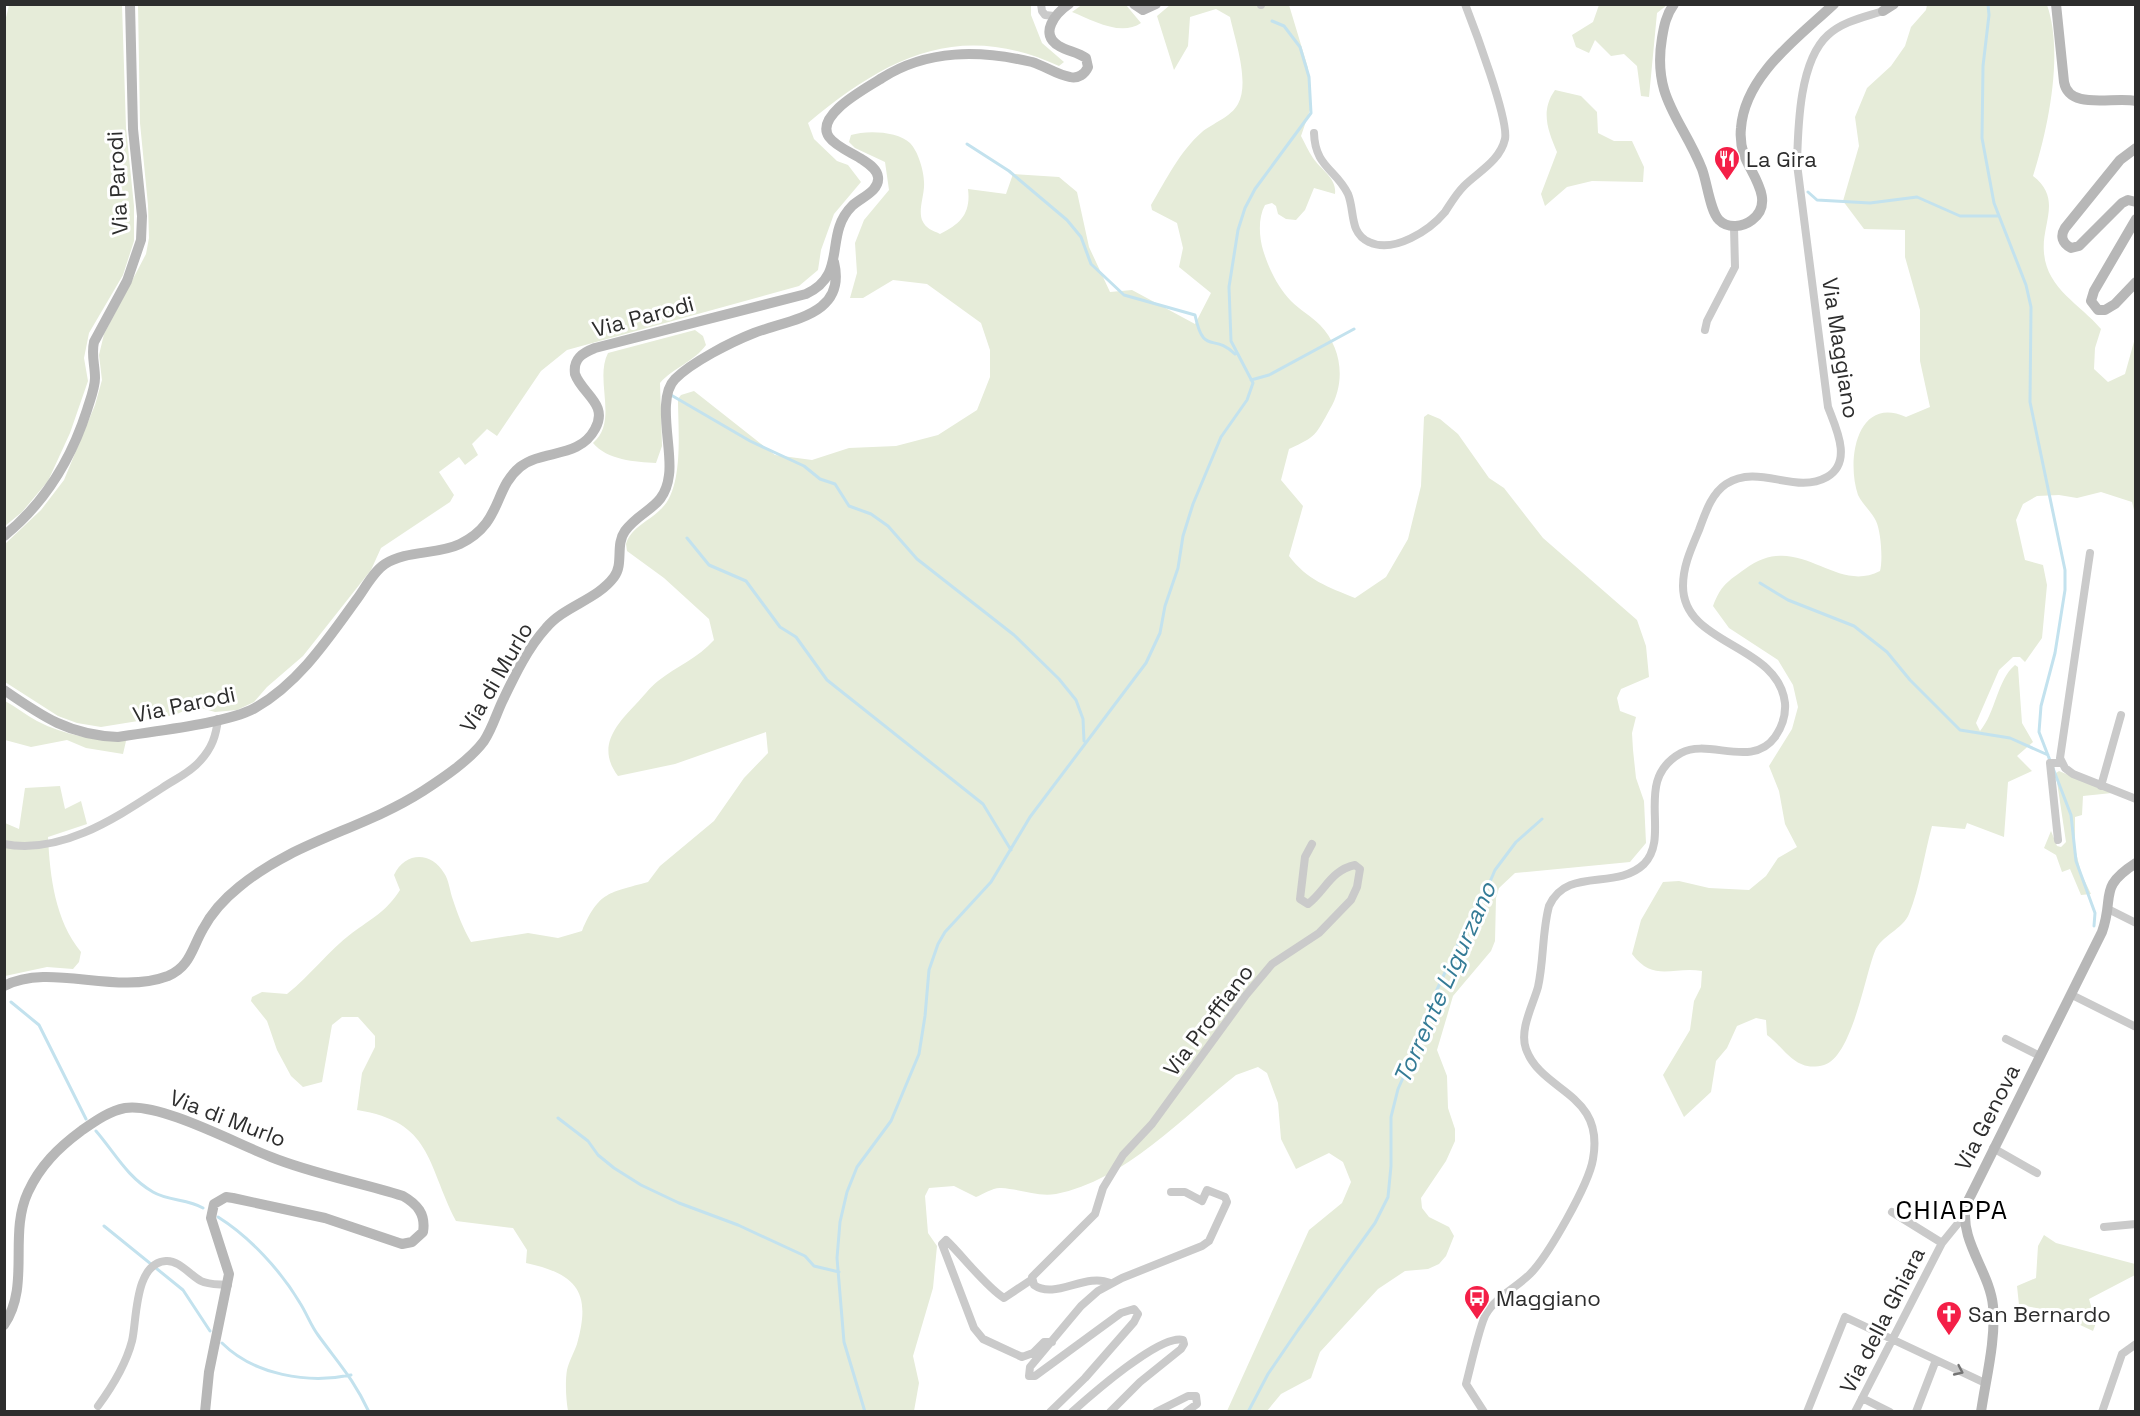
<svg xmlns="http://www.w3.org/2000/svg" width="2140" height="1416" font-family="'Space Grotesk',sans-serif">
<rect width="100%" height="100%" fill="#fff"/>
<path fill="#e6ecd9" d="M1083,4L1126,5L1141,23C1121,37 1092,20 1072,12Z
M9,5H122L126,128L134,206V241L123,275L89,333L84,358L88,381L70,433L48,481L22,512L5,526L4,26Z
M138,5H1031V15L1042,43L1064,62L1059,66C959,20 887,57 808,123L814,139L837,161L848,165L861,182L834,214L821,250L818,270L799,286L567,350L541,371L497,436L487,429L472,444L478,455L465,465L459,457L439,472L454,495L450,502L381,548L371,570L303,656L267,687L254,702L237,710L215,712L194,706L175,715L101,727L77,723L58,716L5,682V544L41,510L64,480L95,405L102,380L99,355L104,334L146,254L149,238L148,205L140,123Z
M1170,5H1289L1308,68L1310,110L1301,136C1305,143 1308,151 1313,158C1321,170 1337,178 1335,194L1314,188L1305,210L1296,220L1286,219L1278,214L1276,206L1272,203L1265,205C1258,218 1259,236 1263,250C1269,269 1277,286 1291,301C1300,310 1311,316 1320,325C1342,348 1346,382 1330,409C1315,436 1317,436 1289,449L1281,480L1303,506L1289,556C1307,580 1328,587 1355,598L1386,577L1408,539L1421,486L1424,417L1428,414L1440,419L1458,434L1489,478L1504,488L1543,538L1637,620L1646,646L1649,677L1621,689L1617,698L1620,711L1636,717L1632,733L1633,750L1636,778L1644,801L1646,843L1630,862L1515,873L1499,888L1496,898L1495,941L1491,951L1453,996L1437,1050L1447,1076L1448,1108L1455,1129V1141L1446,1161L1421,1198L1422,1208L1429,1217L1449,1227L1454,1236L1446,1256L1439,1264L1428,1269L1405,1271L1378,1289L1320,1352L1311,1378L1281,1394L1267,1411H1227L1309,1230L1342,1203L1351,1182L1343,1162L1329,1153L1296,1169L1281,1139L1278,1103L1267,1073L1258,1067L1236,1075C1184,1116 1124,1181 1056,1194C1037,1197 1020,1189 1001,1188C994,1187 983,1194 976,1197L954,1186L929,1188L925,1196L928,1233L937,1246L933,1288L913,1356L919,1383L914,1411H568C566,1399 565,1382 567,1370C569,1361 574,1353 577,1344C592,1291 576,1274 526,1263L527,1250L513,1228L456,1221C426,1162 432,1122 357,1110L362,1073L375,1047V1036L358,1017H342L332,1025L322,1082L303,1087L291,1076L277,1050L267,1021L251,1001L252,997L262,992L287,994C311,975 328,951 352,933C371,919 387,911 400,890L394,875C405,852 431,851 444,873C449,880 450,892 453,900C458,915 463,928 471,942L528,933L558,938L582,931C599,891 609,893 648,882L660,866L714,821L744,778L768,753L766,732L675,764L618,776C596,747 616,725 636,704C643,697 650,687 658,681C677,666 698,658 714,640L709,619L664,578L627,551L626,544C631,527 650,521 662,508C684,486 678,429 678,399L681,395L694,391L775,455L812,460L849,448L896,446L938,435L977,410L990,377V350L981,323L927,284L893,280L863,298H850L857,273L855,243L864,220L889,190L885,162L855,148L849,142L851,135C866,130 898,131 910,143C918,151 924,171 924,182C925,194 918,209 922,220C926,229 932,230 940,234C961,224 971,213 968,189L1006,194L1013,174L1059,177L1077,192L1089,247L1110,292L1132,290L1195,324L1211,293L1179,267L1183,248L1177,223L1152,210L1151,205C1166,180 1180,151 1202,132C1213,123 1231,117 1238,104C1250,82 1235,40 1230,17L1216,9L1190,17L1188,46L1174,70L1157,16Z
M1599,5H1667L1657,13L1649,97L1641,96L1637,66L1624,54L1611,56L1595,40L1589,53L1576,47L1572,35L1593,22Z
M1927,5H2047C2064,53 2048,129 2033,176C2063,199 2041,224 2044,253C2047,289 2080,304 2101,329L2095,348L2094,369L2108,382L2125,374L2135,338V514L2132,502L2101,492L2077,498L2059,495L2037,496L2023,504L2016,520L2025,560L2043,565L2047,585L2042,638L2025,662L2020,657H2013L1999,670L1976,723L1980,731C1996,712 1997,680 2015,665L2018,667L2022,723L2033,742L2017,756L2032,771L2008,782L2004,837L1967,823L1965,829L1932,826C1924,855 1920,887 1909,914C1903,929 1881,936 1875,951C1865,975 1852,1057 1824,1065C1795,1073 1786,1049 1767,1035L1766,1020L1756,1018L1737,1026L1727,1048L1716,1061L1711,1092L1684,1117L1663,1075L1690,1030L1694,1001L1701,987L1702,971C1673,966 1654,983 1632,954L1641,920L1663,882L1679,881L1709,888L1749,890L1766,876L1778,858L1797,847L1785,824L1779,791L1769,766L1792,729L1798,707L1793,685L1778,660L1729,628L1713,606C1721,585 1727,582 1745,569C1799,529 1834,595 1880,571C1883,561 1881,531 1876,521C1872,512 1862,504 1858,495C1846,460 1857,395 1906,417L1930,407L1920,361V310L1905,257V230L1864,229L1843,201L1859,146L1855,117L1867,88L1891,66L1905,46L1911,27L1926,10Z
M1555,90L1581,96L1597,112L1598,133L1614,141H1632L1644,167L1643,182L1592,181L1567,187L1545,206L1541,194L1557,152C1548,131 1540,111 1555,90Z
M695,330L703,336L706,345C694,362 674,367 660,383L662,446L656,463C635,462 607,460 593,443C619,421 594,380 608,353Z
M5,701C16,707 26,715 37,721C64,735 96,741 126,741L123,754L86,748L67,740L31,747L5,740Z
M2059,771L2112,793L2083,796L2082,815L2075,817V848L2081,873L2091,894L2081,895L2070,869L2062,872L2056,855L2044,848L2051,831L2057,846L2061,847L2066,842L2057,782L2056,773Z
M60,786L65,809L81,801L87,824L48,837C50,877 55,920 81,952L79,962L73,969L47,967L5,976V823L19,829L25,788Z
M2044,1235L2056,1243L2135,1264V1275L2089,1299L2096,1323L2093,1331L2078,1324L2065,1313L2019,1305L2017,1286L2036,1278L2038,1246Z"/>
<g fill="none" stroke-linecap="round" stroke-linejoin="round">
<path stroke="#c3e2ee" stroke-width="3" d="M1988,4L1989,15L1983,66L1982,138L1994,203L2026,285L2031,307L2030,402L2065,570V590L2055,653L2041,706L2039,732L2071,815L2076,861L2095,913L2094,926
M967,144L1009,171L1067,220L1081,237L1091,264L1124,295L1195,315C1204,357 1213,332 1235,354
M1808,192L1817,200L1870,203L1917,197L1960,216H1999
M1251,380L1269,375L1354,329
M671,395L750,441L804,466L820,479L835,484L849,506L871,514L888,526L917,559L1014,635L1059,679L1076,700L1083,719L1084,741
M687,538L709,565L746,581L780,627L796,637L827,680L983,804L1011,850
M1760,583L1788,600L1854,626L1887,652L1910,680L1960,730L2010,738L2048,755
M11,1002L39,1025L86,1119
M558,1118L588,1141L598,1155L614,1168L641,1185L679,1203L738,1225L805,1256L814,1266L839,1272
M96,1131C115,1153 127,1177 153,1192C168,1201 188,1199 203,1208
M218,1217C250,1237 281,1271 300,1303C307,1314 311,1326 318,1335C339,1364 353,1378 369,1412
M104,1226L183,1290L210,1331
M222,1343C254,1375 308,1384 351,1375
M865,1412L844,1342L837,1258L840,1222L847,1192L857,1167L891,1121L919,1054L925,1016L929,970L938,944L945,932L991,882L1030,817L1146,663L1160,633L1165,606L1178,568L1183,536L1193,504L1221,437L1247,400L1253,383L1231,341L1229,287L1238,230L1245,208L1255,189L1311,113L1309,77L1300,47L1284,26L1272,21
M1248,1412L1268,1374L1298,1330L1375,1223L1388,1197L1391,1166V1117L1398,1089L1420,1040L1435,994L1459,942L1474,919L1495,870L1516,842L1542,819"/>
<path stroke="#cacaca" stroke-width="8" d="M1041,4L1042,11L1045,15L1054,16
M1261,5V4
M1314,133C1315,167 1336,169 1348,194C1355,211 1349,233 1369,242C1394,254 1430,230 1445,212C1451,203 1456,194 1464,186C1478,172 1500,161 1505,139C1509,120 1474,27 1465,4
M1705,330L1707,321L1735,267L1734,227
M2090,553L2060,758L2065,768L2073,774L2136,799
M2101,786L2121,715
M2058,840L2050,763H2061
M4,844C62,855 117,817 162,788C175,779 190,773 200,761C212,748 216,736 218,719
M2108,909L2136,923
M2072,995L2136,1027
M2006,1039L2040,1056
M1993,1148L2037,1173
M1892,1212L1942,1243
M2104,1227L2136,1224
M1031,1280L1004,1298C986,1287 962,1255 946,1240L942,1244L974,1328L983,1339L1022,1357L1033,1353L1044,1342H1052
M1110,1283C1086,1272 1055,1300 1034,1285L1032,1277L1095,1214L1103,1188L1123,1155L1152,1124L1246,995L1272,964L1319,933L1351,900L1357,887L1360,869L1355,865C1331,870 1325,891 1308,904L1300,899L1305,857L1312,844
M1862,1398L1890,1412
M98,1406C112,1387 126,1364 132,1341C137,1321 134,1263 166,1261C179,1260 190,1275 201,1281C209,1285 220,1284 228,1285
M1050,1412L1085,1378L1134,1322L1138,1314L1134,1309L1121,1313L1035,1376H1029L1030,1367L1081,1306L1098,1291L1122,1278L1202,1246L1209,1241L1227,1202L1225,1197L1207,1190L1202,1201L1185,1192H1171
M1072,1412C1090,1396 1161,1333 1183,1340L1184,1344L1181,1349L1140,1382L1110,1412
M1156,1412L1188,1396H1196L1197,1404L1186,1412
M1484,1412L1466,1384C1470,1369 1480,1324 1486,1314C1495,1298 1517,1287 1530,1274C1548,1256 1589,1184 1593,1159C1605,1092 1542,1093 1526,1049C1519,1030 1533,1005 1538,987C1544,960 1542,932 1549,906C1567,866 1616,891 1644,864C1672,835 1632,780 1681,753C1709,738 1752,769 1775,737C1782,727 1786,716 1785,703C1778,643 1683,646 1683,586C1683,566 1691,549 1699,530C1705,514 1711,494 1726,484C1759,463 1795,495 1827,477C1853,462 1836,428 1828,407L1797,164C1798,128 1799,61 1828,35C1843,21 1865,17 1883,11
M1807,1412L1845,1317L1985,1383
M1855,1412L1942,1243L1964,1216
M1916,1412L1936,1360
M2102,1412L2122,1354L2136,1344"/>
<path stroke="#b7b7b7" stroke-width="10" d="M1134,4L1143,10L1156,4
M1674,4C1666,15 1664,26 1662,38C1652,98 1682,119 1702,169C1707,182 1710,211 1719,220C1728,229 1743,227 1752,220C1776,202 1751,174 1744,155C1741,146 1740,137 1741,128C1745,75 1798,38 1834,4
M2056,4L2064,82C2069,111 2114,96 2136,101
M1883,11L1894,4
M2136,148L2120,160L2065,228C2060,236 2062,243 2071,248L2079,246L2122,203L2128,200L2136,202
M2136,219L2094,291L2091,301L2098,310H2105L2115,304L2136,282
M4,536C46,502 71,460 87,410C90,400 95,388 95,378C95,365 91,355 94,342L127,281L141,240L142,216L133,129L130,4
M4,690C43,717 69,735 118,737C153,731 226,724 255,708C299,683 328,639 357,599C365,588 374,571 385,564C406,550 437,555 460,544C503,523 493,489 520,467C543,449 579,459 595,429C609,404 582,394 575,374C573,359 582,353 595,348L806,294C849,274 823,235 852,206C860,198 880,191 878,177C877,169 869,164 863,160C853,153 836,147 829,137C814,115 867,88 882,78C928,49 980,50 1032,62C1045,66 1057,75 1070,77C1078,79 1085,74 1088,67L1086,58C1078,52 1067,51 1059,46C1038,34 1056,13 1069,4
M4,986C51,962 114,996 168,976C190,967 192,948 203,929C212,912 224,899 239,887C296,840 362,830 423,791C443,778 470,760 484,741C492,729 496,715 502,702C514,677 527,649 546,628C564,606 597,600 614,577C624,564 615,545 625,531C642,508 665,509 669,475C673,450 656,398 675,379C692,362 731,342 754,333C790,319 847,316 834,262
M4,1325C31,1285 8,1235 28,1192C40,1166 58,1148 81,1131C94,1122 109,1111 125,1108C159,1102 237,1144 271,1157C313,1174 359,1182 403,1196C417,1204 426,1214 423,1232L412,1242L402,1244L325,1218L233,1198L226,1197L214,1204L211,1218L229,1274L209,1372L205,1412
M1981,1412C1986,1378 1996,1340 1993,1306C1990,1272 1959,1241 1966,1205L2102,932C2115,896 2097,888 2136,863"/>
</g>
<defs><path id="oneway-chevron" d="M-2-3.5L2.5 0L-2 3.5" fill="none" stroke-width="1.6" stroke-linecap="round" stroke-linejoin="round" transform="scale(1.5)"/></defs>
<use stroke="#747474" href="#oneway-chevron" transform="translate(1959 1371) rotate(25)"/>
<defs>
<symbol id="restaurant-pin" viewBox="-11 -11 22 30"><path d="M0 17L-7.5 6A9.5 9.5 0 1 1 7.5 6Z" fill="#f41f47" stroke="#fff"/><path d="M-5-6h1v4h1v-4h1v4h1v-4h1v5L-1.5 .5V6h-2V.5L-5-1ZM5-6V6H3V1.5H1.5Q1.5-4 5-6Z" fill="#fff"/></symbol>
<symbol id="bus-pin" viewBox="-11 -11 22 30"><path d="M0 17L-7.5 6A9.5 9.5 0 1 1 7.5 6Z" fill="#f41f47" stroke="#fff"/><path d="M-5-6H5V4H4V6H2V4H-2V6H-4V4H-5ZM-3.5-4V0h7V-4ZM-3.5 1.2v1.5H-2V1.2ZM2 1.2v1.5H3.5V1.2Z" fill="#fff"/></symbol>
<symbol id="church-pin" viewBox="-11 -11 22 30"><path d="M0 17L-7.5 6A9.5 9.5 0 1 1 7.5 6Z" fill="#f41f47" stroke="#fff"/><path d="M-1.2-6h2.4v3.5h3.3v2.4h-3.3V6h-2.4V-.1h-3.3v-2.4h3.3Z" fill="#fff"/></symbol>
</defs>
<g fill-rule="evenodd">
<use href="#restaurant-pin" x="1712" y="144" width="30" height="40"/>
<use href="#bus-pin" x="1462" y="1283" width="30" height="40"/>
<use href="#church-pin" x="1934" y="1299" width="30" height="40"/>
</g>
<g text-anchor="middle" stroke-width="6" stroke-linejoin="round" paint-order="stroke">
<g font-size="22" fill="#2d2d2d" stroke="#fff" text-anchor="start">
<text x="1746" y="167">La Gira</text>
<text x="1496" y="1306">Maggiano</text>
<text x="1968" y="1322">San Bernardo</text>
</g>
<g font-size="22" fill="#2d2d2d" stroke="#fff">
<text transform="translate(117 183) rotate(-93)" y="8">Via Parodi</text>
<text transform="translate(643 316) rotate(-15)" y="8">Via Parodi</text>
<text transform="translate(1841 348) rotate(81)" y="8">Via Maggiano</text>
<text transform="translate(496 677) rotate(-60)" y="8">Via di Murlo</text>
<text transform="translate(184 704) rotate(-12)" y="8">Via Parodi</text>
<text transform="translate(1208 1020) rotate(-53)" y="8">Via Proffiano</text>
<text transform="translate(1987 1117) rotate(-63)" y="8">Via Genova</text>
<text transform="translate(228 1118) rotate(21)" y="8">Via di Murlo</text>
<text transform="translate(1882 1320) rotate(-63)" y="8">Via della Ghiara</text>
</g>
<g font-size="24" font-style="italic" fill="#347b96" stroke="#fff">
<text transform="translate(1445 983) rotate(-66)" y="8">Torrente Ligurzano</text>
</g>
<g font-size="26" letter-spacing="1.5" fill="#000" stroke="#fff">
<text x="1952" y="1219">CHIAPPA</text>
</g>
</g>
<rect width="2140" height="1416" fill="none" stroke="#2d2d2d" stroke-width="12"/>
</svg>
